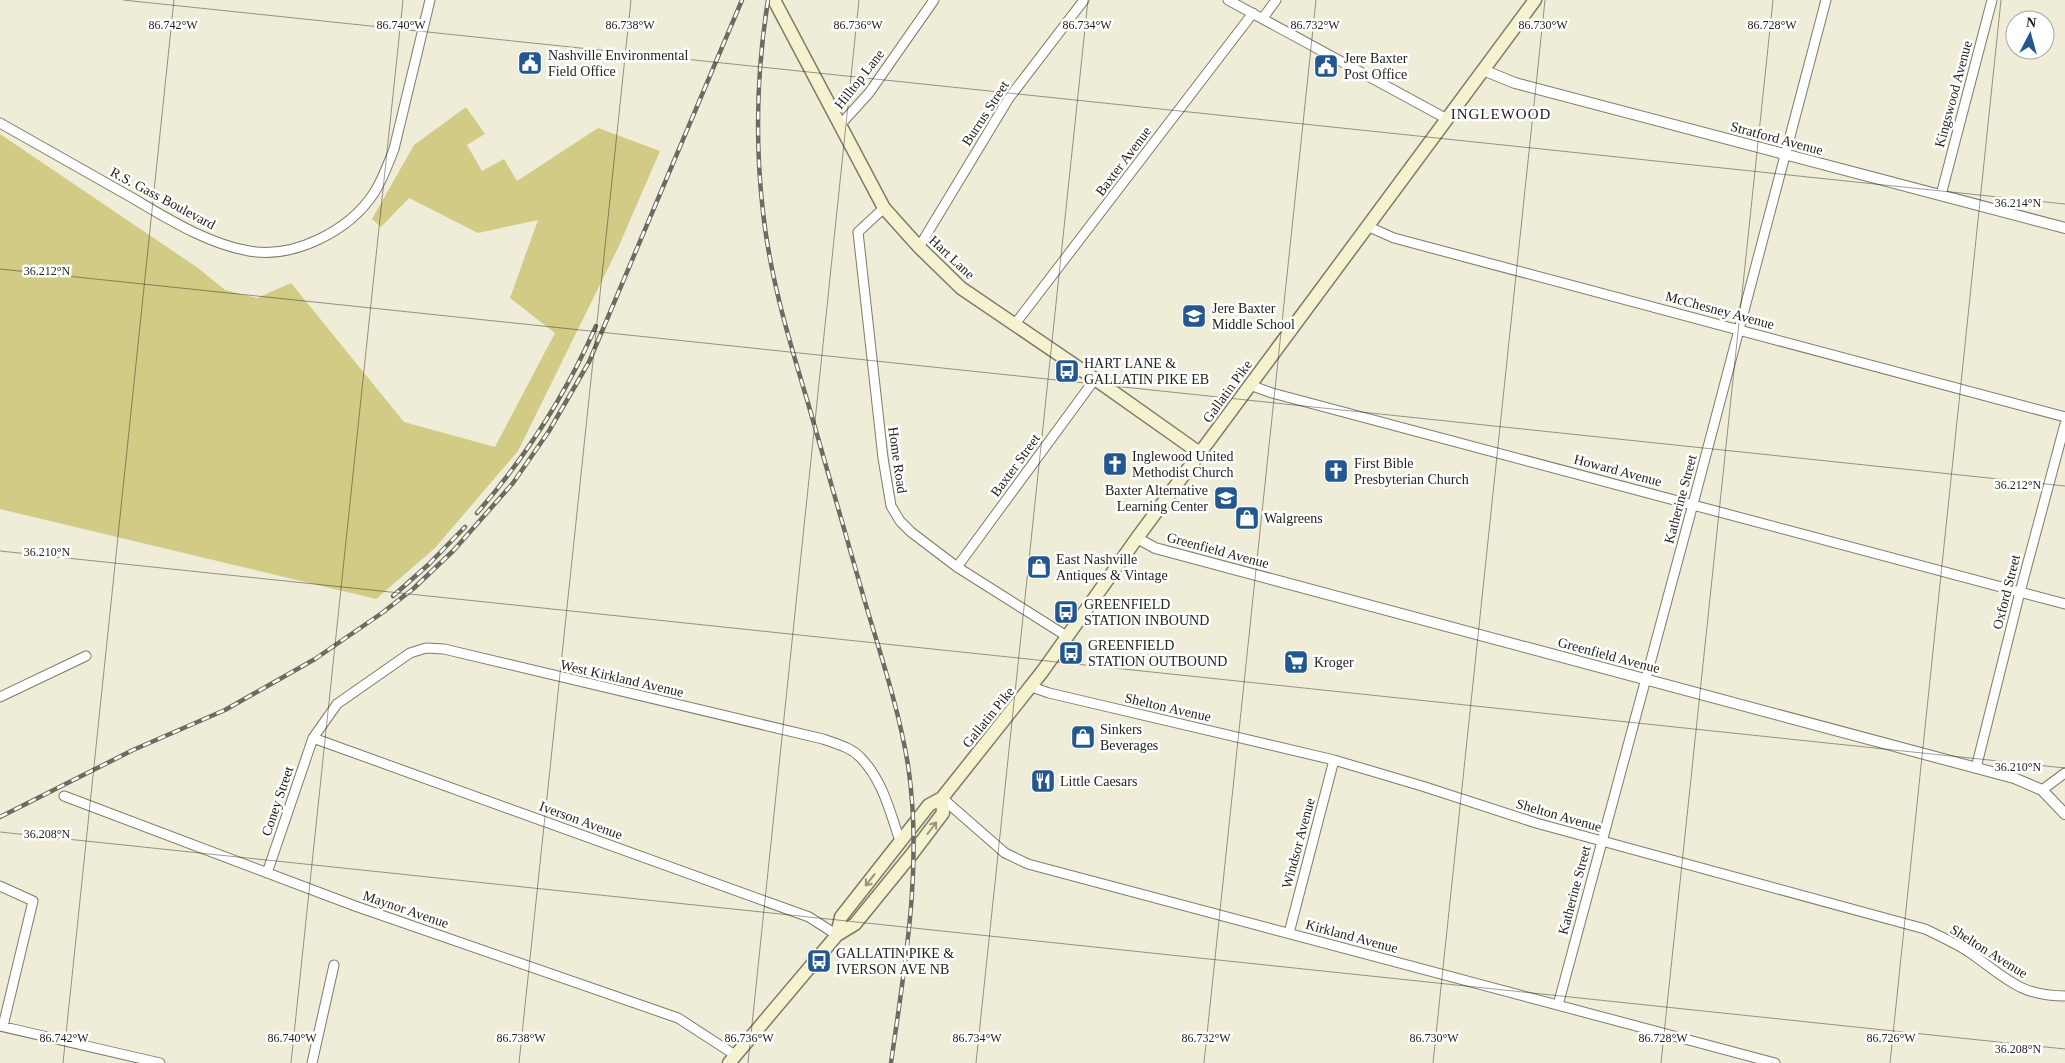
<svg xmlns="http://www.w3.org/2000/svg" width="2065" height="1063" font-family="'Times New Roman',serif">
<rect width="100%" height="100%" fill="#efedd7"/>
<path fill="#d2cb86" d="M466,107L485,134L467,145L482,171L504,159L517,181L598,128L660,151L618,248L518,451L435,548L376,599L0,509V134L198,268L225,290L257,298L291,283L404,422L495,447L555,333L510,298L538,220L478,233L409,198L381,227L372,219L414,145Z"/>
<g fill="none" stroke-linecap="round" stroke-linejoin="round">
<defs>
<path id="minor" d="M1228,0L1447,119
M1263,18L1276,0
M0,123C43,147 86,172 129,196C167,218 205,243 249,251C294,259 349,231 374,193C383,179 388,164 394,149L430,0
M840,125L869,93L934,0
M1941,195L1992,0
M884,208L858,232L883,458L891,506L900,521L911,532L957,567L1068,637
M1369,227L1394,238L2065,417
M919,247L1009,98L1084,0
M1015,324L1253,13
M1250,385L1272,393L2065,604
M957,567L1095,379
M1032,687L1049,693L1334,760L1422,786L1536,823L1925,929C1940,936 1955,943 1969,952C2005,977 2019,996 2065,996
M0,697L86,656
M313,738L809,917L837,935
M1976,768L2020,592L2065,424
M2042,790L2065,773
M64,796L355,906L678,1018L735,1055
M942,798L1005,853L1028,864L1775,1063
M267,873L313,738L337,704L410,653L426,648L444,649L823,739C836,744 851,747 861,758C883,781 890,812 900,841
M0,886L33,901L3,1026
M1289,933L1334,760
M1558,1005L1693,504L1826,0
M0,1026L160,1063
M312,1063L334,965"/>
<path id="tertiary" d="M1483,70L1515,83L2065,228
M1137,538L1155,548L2014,778L2042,790L2065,814"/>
<path id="secondary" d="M774,0L884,208L919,247L961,288L1095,379L1201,454
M837,935L841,917L929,805L942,798L1042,672L1137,538L1535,0
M729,1063L837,935L855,924L912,854L943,813L942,798"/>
</defs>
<use href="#minor" stroke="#7d7c68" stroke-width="11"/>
<use href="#tertiary" stroke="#7d7c68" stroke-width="12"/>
<use href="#secondary" stroke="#7d7c68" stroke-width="15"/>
<use href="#minor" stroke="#fff" stroke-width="9"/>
<use href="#tertiary" stroke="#fff" stroke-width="10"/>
<use href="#secondary" stroke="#f5f2d0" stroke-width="12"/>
<defs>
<path id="rail" d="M768,0C757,69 755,142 763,212C770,277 789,340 808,403C827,469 846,535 865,602C881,656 899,710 908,765C923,865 905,964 891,1063
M477,513C525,458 566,394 596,326
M393,596L428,565L465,527
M0,817L133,750L225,710L315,659L382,613L413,589L454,550L513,483L549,431L589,362L742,0"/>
</defs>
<use href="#rail" stroke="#6c6b5e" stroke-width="4.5"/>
<use href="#rail" stroke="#fff" stroke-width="2.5" stroke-dasharray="8" stroke-linecap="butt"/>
</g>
<defs><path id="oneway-shaft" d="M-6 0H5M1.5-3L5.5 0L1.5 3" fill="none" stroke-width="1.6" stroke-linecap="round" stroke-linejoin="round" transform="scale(1.25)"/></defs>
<g stroke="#97957f">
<use href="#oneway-shaft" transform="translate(932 828) rotate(-53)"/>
<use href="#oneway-shaft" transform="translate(870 880) rotate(128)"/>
</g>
<path fill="none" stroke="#24231b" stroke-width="1" stroke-opacity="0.45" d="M123,0L2065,204M0,269L2065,486M0,551L2065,768M0,832L2065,1049M63,1063L174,0M291,1063L403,0M519,1063L631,0M748,1063L859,0M976,1063L1088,0M1204,1063L1316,0M1433,1063L1545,0M1661,1063L1773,0M1890,1063L2001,0"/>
<defs>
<symbol id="civic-square" viewBox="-11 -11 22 22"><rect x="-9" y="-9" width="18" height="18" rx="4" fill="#235790" stroke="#fff"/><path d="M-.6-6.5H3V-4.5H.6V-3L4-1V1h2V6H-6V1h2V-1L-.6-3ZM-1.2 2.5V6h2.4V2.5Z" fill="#fff"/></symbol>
<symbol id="school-square" viewBox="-11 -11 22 22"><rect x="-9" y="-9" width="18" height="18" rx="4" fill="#235790" stroke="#fff"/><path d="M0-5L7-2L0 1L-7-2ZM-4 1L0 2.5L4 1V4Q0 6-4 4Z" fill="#fff"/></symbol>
<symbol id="bus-square" viewBox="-11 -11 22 22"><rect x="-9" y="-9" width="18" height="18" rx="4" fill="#235790" stroke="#fff"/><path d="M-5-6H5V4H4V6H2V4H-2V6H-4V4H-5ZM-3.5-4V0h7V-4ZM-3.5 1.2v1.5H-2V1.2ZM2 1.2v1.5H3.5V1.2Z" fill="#fff"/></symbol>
<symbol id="church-square" viewBox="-11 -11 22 22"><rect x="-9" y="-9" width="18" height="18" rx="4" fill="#235790" stroke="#fff"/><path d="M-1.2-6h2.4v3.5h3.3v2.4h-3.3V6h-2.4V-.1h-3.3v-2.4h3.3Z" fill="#fff"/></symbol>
<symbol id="shop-square" viewBox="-11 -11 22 22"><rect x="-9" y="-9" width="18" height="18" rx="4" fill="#235790" stroke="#fff"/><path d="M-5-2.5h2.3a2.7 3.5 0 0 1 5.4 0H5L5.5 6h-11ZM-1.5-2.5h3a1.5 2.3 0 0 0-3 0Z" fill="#fff"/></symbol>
<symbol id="supermarket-square" viewBox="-11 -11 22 22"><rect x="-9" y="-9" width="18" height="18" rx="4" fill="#235790" stroke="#fff"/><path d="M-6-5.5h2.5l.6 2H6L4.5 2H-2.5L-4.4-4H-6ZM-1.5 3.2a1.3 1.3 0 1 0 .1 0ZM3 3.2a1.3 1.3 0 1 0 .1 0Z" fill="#fff"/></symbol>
<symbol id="restaurant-square" viewBox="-11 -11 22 22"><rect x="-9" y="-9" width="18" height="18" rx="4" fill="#235790" stroke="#fff"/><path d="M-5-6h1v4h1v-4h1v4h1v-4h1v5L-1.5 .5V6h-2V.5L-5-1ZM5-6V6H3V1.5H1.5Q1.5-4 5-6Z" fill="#fff"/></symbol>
</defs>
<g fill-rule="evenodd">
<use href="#civic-square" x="516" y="49" width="28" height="28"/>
<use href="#civic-square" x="1312" y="52" width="28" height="28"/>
<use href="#school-square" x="1180" y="302" width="28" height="28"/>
<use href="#bus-square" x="1053" y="357" width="28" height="28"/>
<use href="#church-square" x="1101" y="450" width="28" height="28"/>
<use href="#church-square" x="1322" y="457" width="28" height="28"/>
<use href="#school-square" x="1212" y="484" width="28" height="28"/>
<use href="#shop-square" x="1233" y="504" width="28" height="28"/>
<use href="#shop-square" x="1025" y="553" width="28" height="28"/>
<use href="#bus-square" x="1052" y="598" width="28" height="28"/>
<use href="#bus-square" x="1057" y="639" width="28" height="28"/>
<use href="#supermarket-square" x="1282" y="648" width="28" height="28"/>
<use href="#shop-square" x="1069" y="723" width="28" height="28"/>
<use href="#restaurant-square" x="1029" y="767" width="28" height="28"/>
<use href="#bus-square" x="805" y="947" width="28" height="28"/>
</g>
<g text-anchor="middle" stroke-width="5" stroke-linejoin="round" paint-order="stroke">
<g font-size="14" fill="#24231b" stroke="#fff" text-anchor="start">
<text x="548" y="60">Nashville Environmental<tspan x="548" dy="16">Field Office</tspan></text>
<text x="1344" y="63">Jere Baxter<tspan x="1344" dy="16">Post Office</tspan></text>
<text x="1212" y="313">Jere Baxter<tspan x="1212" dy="16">Middle School</tspan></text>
<text x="1084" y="368">HART LANE &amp;<tspan x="1084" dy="16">GALLATIN PIKE EB</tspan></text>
<text x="1132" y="461">Inglewood United<tspan x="1132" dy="16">Methodist Church</tspan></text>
<text x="1354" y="468">First Bible<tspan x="1354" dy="16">Presbyterian Church</tspan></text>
<text x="1208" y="495" text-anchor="end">Baxter Alternative<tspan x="1208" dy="16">Learning Center</tspan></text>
<text x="1264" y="523">Walgreens</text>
<text x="1056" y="564">East Nashville<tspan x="1056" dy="16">Antiques &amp; Vintage</tspan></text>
<text x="1084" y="609">GREENFIELD<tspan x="1084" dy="16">STATION INBOUND</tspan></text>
<text x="1088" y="650">GREENFIELD<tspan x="1088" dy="16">STATION OUTBOUND</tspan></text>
<text x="1314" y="667">Kroger</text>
<text x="1100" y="734">Sinkers<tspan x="1100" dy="16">Beverages</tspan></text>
<text x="1060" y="786">Little Caesars</text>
<text x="836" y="958">GALLATIN PIKE &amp;<tspan x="836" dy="16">IVERSON AVE NB</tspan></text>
</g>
<g font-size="14" fill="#24231b" stroke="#fff">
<text transform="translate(859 79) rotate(-52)" y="5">Hilltop Lane</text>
<text transform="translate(1953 94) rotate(-75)" y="5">Kingswood Avenue</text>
<text transform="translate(985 113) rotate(-57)" y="5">Burrus Street</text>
<text transform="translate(1777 138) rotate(15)" y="5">Stratford Avenue</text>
<text transform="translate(1123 161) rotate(-53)" y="5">Baxter Avenue</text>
<text transform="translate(163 198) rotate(28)" y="5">R.S. Gass Boulevard</text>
<text transform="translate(952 257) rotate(43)" y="5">Hart Lane</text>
<text transform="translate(1720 310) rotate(15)" y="5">McChesney Avenue</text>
<text transform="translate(1227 391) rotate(-54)" y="5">Gallatin Pike</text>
<text transform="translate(898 460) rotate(82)" y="5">Home Road</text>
<text transform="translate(1015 465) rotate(-54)" y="5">Baxter Street</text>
<text transform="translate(1618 470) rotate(15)" y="5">Howard Avenue</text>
<text transform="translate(1680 499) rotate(-75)" y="5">Katherine Street</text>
<text transform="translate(1218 550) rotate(15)" y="5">Greenfield Avenue</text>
<text transform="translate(2006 592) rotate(-76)" y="5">Oxford Street</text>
<text transform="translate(1609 655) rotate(15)" y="5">Greenfield Avenue</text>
<text transform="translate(622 678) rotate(13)" y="5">West Kirkland Avenue</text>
<text transform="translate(1168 707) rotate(13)" y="5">Shelton Avenue</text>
<text transform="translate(988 717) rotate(-51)" y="5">Gallatin Pike</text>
<text transform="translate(277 801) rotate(-71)" y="5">Coney Street</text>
<text transform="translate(1559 815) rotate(16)" y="5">Shelton Avenue</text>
<text transform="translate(581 820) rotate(20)" y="5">Iverson Avenue</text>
<text transform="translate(1298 843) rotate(-75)" y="5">Windsor Avenue</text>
<text transform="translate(1574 890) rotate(-75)" y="5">Katherine Street</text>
<text transform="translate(406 909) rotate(19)" y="5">Maynor Avenue</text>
<text transform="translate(1352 936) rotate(15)" y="5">Kirkland Avenue</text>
<text transform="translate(1989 951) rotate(32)" y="5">Shelton Avenue</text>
</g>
<g font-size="15" letter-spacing="1" fill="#24231b" stroke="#fff">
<text x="1501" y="119">INGLEWOOD</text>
</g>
</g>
<g font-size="12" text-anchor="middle" fill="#24231b" stroke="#fff" stroke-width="5" stroke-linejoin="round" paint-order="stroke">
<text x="173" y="29">86.742°W</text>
<text x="401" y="29">86.740°W</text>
<text x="630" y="29">86.738°W</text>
<text x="858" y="29">86.736°W</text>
<text x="1087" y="29">86.734°W</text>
<text x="1315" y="29">86.732°W</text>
<text x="1543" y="29">86.730°W</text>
<text x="1772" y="29">86.728°W</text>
<text x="2018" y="207">36.214°N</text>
<text x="47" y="275">36.212°N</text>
<text x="2018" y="489">36.212°N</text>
<text x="47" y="556">36.210°N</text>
<text x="2018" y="771">36.210°N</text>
<text x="47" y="838">36.208°N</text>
<text x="64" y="1042">86.742°W</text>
<text x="292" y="1042">86.740°W</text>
<text x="521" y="1042">86.738°W</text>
<text x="749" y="1042">86.736°W</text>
<text x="977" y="1042">86.734°W</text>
<text x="1206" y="1042">86.732°W</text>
<text x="1434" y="1042">86.730°W</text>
<text x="1663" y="1042">86.728°W</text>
<text x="1891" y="1042">86.726°W</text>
<text x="2018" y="1053">36.208°N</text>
</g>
<g transform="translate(2030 35) rotate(6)"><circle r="24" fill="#ffffff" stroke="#a7a7a4"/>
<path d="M0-4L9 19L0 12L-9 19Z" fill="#235790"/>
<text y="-8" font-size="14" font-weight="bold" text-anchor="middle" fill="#24231b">N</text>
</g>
</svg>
